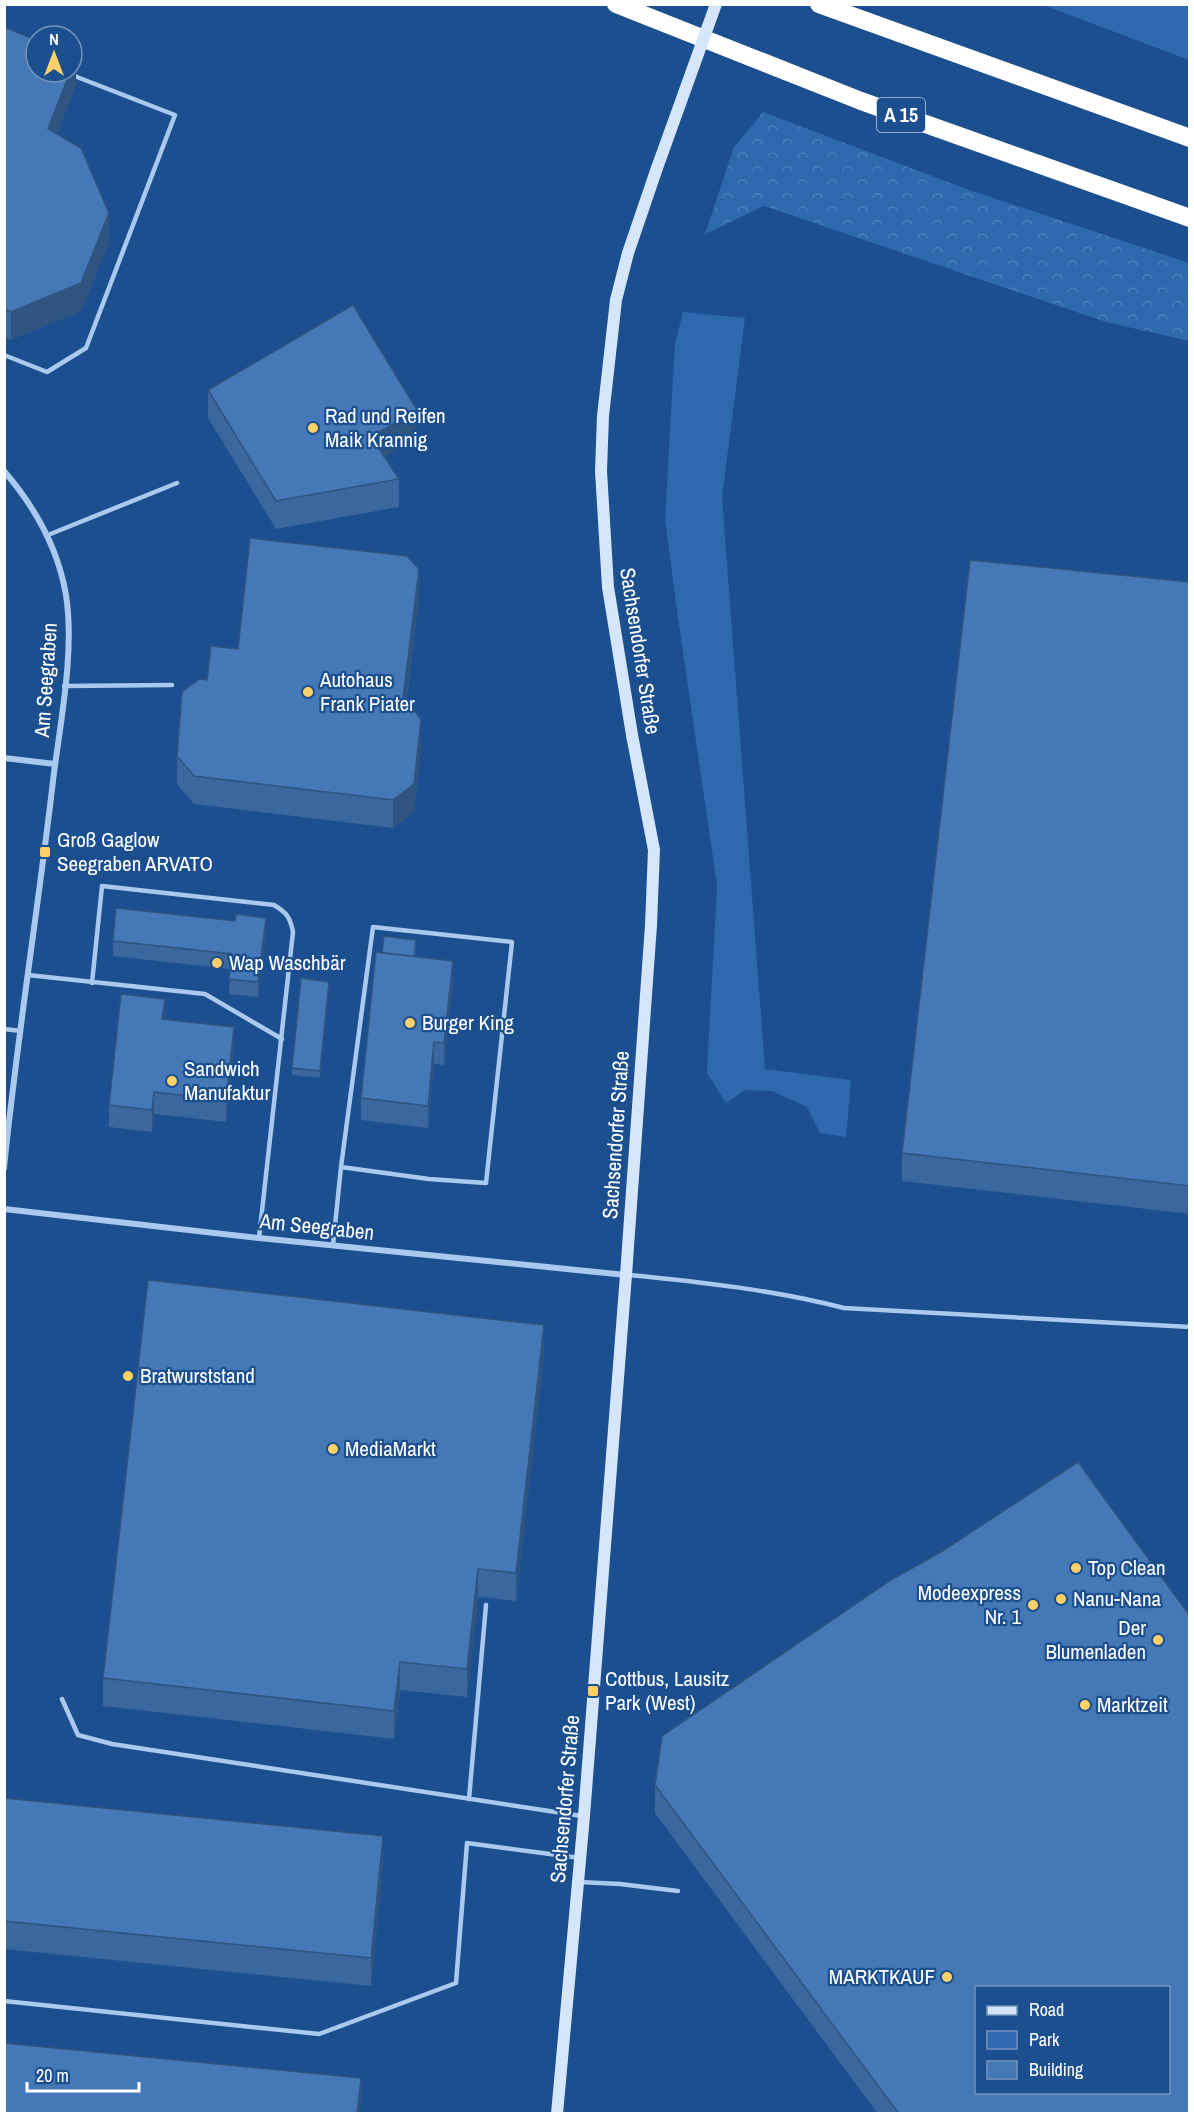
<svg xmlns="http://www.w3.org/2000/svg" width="1194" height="2118" font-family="'Archivo Narrow',sans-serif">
<defs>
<pattern id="forest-crowns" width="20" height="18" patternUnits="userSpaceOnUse" patternTransform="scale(1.5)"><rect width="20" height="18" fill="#2e69ad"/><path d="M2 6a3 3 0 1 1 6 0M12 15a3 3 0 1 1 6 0" fill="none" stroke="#4d80b9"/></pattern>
</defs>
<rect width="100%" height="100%" fill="#1b4f8f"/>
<path fill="#2e69ad" d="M1043,5H1189V60Z
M683,312L745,318L722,497L765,1069L851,1080L846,1137L820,1133L807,1107L772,1091L745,1090L726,1103L707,1073L717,885L678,618L665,519L675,344Z"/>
<path fill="url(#forest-crowns)" d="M763,112L969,190L1189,263V341L1106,322L764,206L705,234L734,147Z"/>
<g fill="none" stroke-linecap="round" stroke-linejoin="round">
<path stroke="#a9c9ee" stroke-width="4.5" d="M4,355L47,372L86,348L175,115L64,72
M48,535L177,483
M64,686L172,685
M373,927L512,942L486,1183L429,1179L341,1167Z
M28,975L205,994L282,1039
M92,983L102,886L274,905C287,913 290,917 293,932L259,1238
M4,1029L21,1031
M333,1245L341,1167
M629,1275C701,1282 774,1290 844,1308L1190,1327
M62,1699L78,1735L112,1744L582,1816
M469,1799L486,1605
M579,1882L620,1884L678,1891
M4,2001L319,2034L456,1983L467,1843L580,1858"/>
<path stroke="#a9c9ee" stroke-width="6" d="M4,471C35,507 58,548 66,595C75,652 60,723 53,781C38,910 17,1038 4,1168
M4,758L55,764
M4,1209L259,1238L626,1275"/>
<path stroke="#d6e6fa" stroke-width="12" d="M557,2114L584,1816L626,1275L651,925L654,850L632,735L608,587L601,471L603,416L616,300L628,253L657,168"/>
<path stroke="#fff" stroke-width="18" d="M616,4L861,101L1190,218
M819,4L1190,138"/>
<path stroke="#d6e6fa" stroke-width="12" d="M657,168L716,4"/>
</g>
<path fill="#3a679d" d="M4,27L76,85L57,134L109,241L81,311L11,340L4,337Z
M208,390L417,438L384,457L399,479V507L276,529L208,418Z
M1190,582V1214L902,1181V1153Z
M419,597L406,707L421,748L414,812L393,828L194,804L177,784V756L207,680L238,649Z
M266,933L258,997L229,994L230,969L113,956V941Z
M416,947L415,956L453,982L444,1065L434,1064L428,1128L361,1120V1098L382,953Z
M329,989L320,1078L292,1075V1068Z
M165,1019L234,1049L226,1122L154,1114L152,1132L109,1127V1105Z
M544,1353L516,1601L478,1597L467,1697L400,1690L394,1739L103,1706V1678Z
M655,1785L1190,2114H878L655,1813Z
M4,1798L383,1864L371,1986L4,1949Z"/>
<path fill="#305480" d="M76,57V85L48,157V129L70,72H72V68Z
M109,213V241L81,311L11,340V312Z
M417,410V438L371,465V437Z
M419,569V597L402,735V707Z
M421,720V748L414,812L393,828V800Z
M266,918V933L258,997V982Z
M453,961V982L444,1065V1043Z
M329,982V989L320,1078V1071Z
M165,999V1021L162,1019Z
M234,1027V1049L226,1122V1100Z
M434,1042V1064L428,1128V1106Z
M154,1092V1114L152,1132V1110Z
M544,1325V1353L516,1601V1573Z
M478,1569V1597L467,1697V1669Z
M400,1662V1690L394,1739V1711Z
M383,1836V1864L371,1986V1958Z
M361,2078V2105L360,2114H357Z"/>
<path fill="#4478b7" stroke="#305480" stroke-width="1.5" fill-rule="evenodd" d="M4,27L36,40V72H70L48,129L81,148L109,213L81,283L11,312L4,309Z
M72,55L76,57L72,68Z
M353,305L417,410L371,437L399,479L276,501L208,390Z
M250,538L407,556L419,569L402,707H412L421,720L414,784L393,800L194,776L177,756L182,692L199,679L207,680L211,646L238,649Z
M970,560L1190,582V1186L902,1153Z
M116,908L235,921L236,914L266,918L258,982L229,979L232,954L113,941Z
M384,936L416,940L414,956L382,953Z
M376,952L453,961L444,1043L434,1042L428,1106L361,1098Z
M301,978L329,982L320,1071L292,1068Z
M121,994L165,999L162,1019L234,1027L226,1100L154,1092L152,1110L109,1105Z
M148,1280L544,1325L516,1573L478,1569L467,1669L400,1662L394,1711L103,1678Z
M1078,1462L1190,1616V2114H899L655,1785L662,1736L891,1580L941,1552ZM976,1988H1168V2092H976Z
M4,1798L383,1836L371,1958L4,1921Z
M4,2043L361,2078L357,2114H4Z"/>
<g fill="#ffd166" stroke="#1b4f8f" stroke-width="2">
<circle cx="313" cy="428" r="6"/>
<circle cx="308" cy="692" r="6"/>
<rect x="39" y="846" width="12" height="12" rx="3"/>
<circle cx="217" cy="963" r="6"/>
<circle cx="410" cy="1023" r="6"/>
<circle cx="172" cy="1081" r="6"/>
<circle cx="128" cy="1376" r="6"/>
<circle cx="333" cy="1449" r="6"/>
<circle cx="1076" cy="1568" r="6"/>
<circle cx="1061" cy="1599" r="6"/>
<circle cx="1033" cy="1605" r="6"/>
<circle cx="1158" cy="1640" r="6"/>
<rect x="587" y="1685" width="12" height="12" rx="3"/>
<circle cx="1085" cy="1705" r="6"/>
<circle cx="947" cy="1977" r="6"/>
</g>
<g text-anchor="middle" stroke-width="4.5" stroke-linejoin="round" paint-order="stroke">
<rect fill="#1b4f8f" stroke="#bbcadd" stroke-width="1.5" x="877" y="98" width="48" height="34" rx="4.5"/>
<g font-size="20" font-weight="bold" fill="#fff">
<text x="901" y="122">A 15</text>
</g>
<g font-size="21" fill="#fff" stroke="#1b4f8f" text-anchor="start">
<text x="325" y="423">Rad und Reifen<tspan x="325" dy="24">Maik Krannig</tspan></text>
<text x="320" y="687">Autohaus<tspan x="320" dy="24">Frank Piater</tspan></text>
<text x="57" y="847">Groß Gaglow<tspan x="57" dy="24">Seegraben ARVATO</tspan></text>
<text x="229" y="970">Wap Waschbär</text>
<text x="422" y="1030">Burger King</text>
<text x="184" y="1076">Sandwich<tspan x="184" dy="24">Manufaktur</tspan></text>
<text x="140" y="1383">Bratwurststand</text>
<text x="345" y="1456">MediaMarkt</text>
<text x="1088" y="1575">Top Clean</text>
<text x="1021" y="1600" text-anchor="end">Modeexpress<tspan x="1021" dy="24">Nr. 1</tspan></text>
<text x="1073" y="1606">Nanu-Nana</text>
<text x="1146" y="1635" text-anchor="end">Der<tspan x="1146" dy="24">Blumenladen</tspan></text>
<text x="605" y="1686">Cottbus, Lausitz<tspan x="605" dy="24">Park (West)</tspan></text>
<text x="1097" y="1712">Marktzeit</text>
<text x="935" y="1984" text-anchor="end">MARKTKAUF</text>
</g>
<g font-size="21" fill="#fff" stroke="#1b4f8f">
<text transform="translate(640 651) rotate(81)" y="7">Sachsendorfer Straße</text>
<text transform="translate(46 680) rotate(-86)" y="7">Am Seegraben</text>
<text transform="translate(616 1135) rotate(-86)" y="7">Sachsendorfer Straße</text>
<text transform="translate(317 1227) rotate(6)" y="7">Am Seegraben</text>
<text transform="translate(565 1799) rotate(-85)" y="7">Sachsendorfer Straße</text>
</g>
</g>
<rect width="1194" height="2118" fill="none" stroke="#ffffff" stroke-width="12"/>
<rect x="975" y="1986" width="195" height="108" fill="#1b4f8f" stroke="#7695bc" stroke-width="1.5"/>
<rect x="987" y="2006" width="30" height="9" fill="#d6e6fa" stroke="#7695bc" stroke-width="1.5"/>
<text x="1029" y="2016" font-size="18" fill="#ffffff">Road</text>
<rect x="987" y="2031" width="30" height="18" fill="#2e69ad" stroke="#7695bc" stroke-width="1.5"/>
<text x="1029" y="2046" font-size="18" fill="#ffffff">Park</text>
<rect x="987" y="2061" width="30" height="18" fill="#4478b7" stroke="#7695bc" stroke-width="1.5"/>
<text x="1029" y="2076" font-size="18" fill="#ffffff">Building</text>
<g transform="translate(54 54)"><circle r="28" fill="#1b4f8f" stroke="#7695bc" stroke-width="1.5"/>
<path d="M0-4.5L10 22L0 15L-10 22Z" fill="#ffd166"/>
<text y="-9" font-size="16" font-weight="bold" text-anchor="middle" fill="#ffffff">N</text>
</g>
<path d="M27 2082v9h112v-9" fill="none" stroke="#ffffff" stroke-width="3"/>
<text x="36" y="2082" font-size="18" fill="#ffffff" stroke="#1b4f8f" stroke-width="4.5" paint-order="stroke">20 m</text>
</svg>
